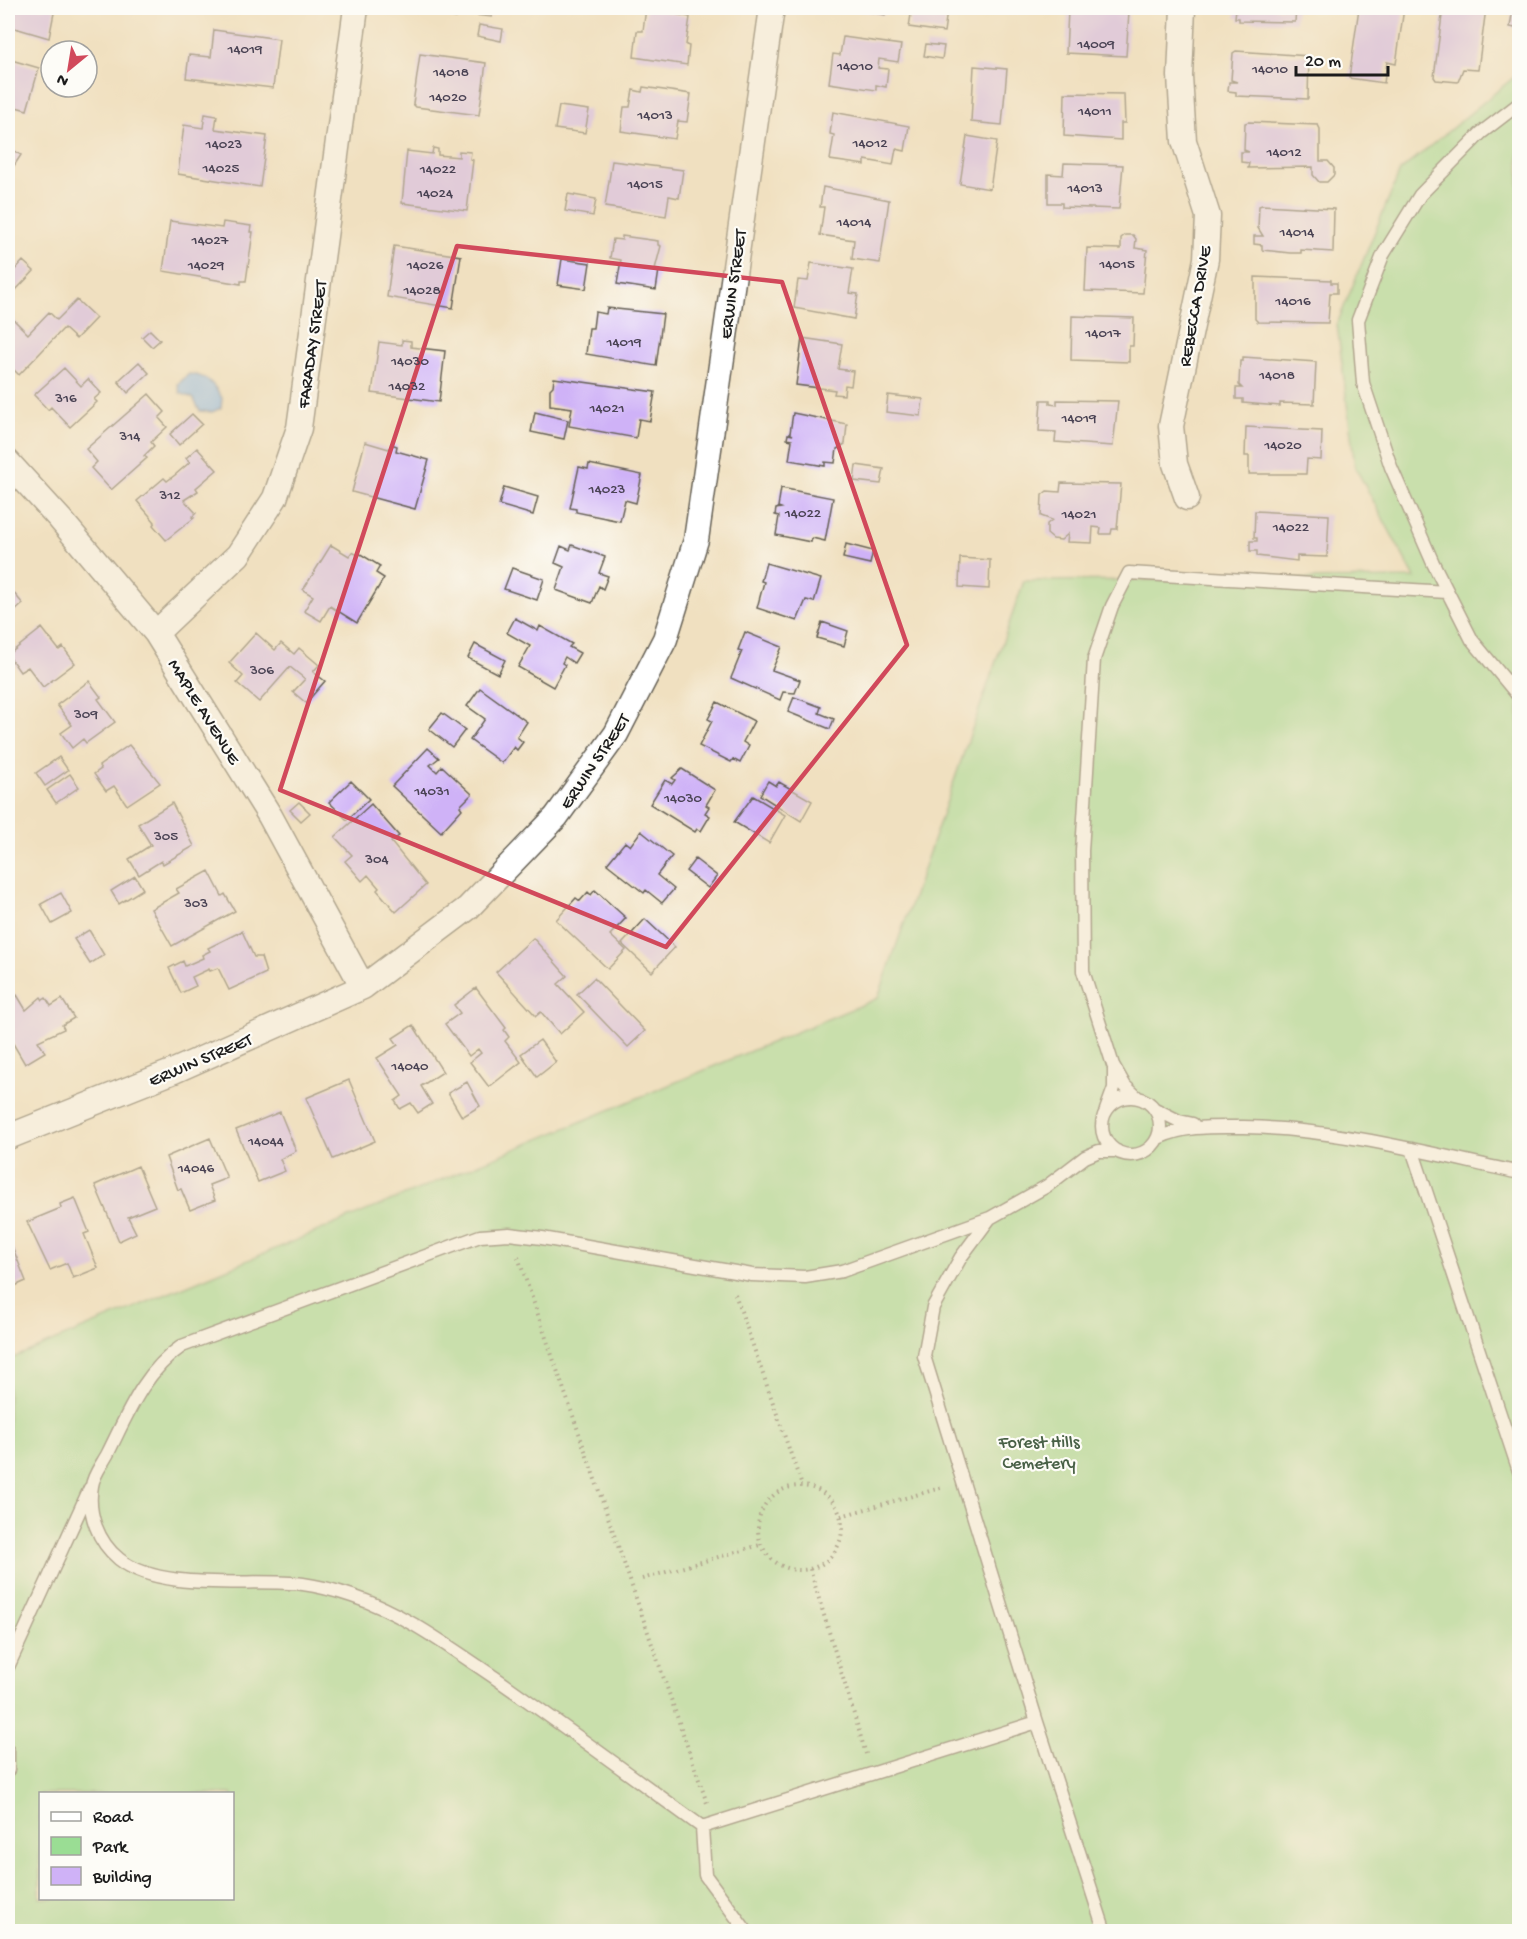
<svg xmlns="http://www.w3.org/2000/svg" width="1527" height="1939" font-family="'Gochi Hand',sans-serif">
<rect width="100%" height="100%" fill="#fdfcf7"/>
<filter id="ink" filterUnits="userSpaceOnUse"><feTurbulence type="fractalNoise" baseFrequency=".0167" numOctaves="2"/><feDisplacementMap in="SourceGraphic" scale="12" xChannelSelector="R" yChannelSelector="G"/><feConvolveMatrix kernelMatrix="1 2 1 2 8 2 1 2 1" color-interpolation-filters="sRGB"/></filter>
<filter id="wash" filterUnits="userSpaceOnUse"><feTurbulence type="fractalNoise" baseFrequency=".008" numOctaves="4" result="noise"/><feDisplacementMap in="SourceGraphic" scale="24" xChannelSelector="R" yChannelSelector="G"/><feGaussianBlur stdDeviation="1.35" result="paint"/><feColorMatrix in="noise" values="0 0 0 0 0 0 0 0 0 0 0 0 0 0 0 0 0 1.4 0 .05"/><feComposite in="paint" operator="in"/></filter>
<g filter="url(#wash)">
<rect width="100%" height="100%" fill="#f0e0c0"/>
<path fill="#9add94" stroke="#5b7c58" stroke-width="1.5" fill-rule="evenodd" d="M1519,73V1931L8,1932V1360L878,998L1024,581L1415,578L1355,467L1337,324L1400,171ZM40,1794H232V1898H40Z"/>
<path fill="#81b5ef" stroke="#4e6886" stroke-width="1.5" d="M189,374C206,375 214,384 222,398L221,408L212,412L200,411L193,398L180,393L178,384Z"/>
<g id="blocks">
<path fill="#cfb2f7" d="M11,8H55L49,38L8,26Z
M427,8H493L492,17L457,13L456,18L451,17L452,12Z
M646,8L690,17L686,45L689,46L687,65L634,57L637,31H643Z
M847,8H896V12L886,10L885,15Z
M912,8L947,11L944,32L909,27Z
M1236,8H1296L1295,22L1239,21V18H1235Z
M1359,8H1404L1396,64L1387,62L1384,83L1349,78Z
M1443,8H1486L1478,70L1463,69L1458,82L1436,80L1434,77Z
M1513,8H1520V29L1510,27Z
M1068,10L1129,12L1126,56L1066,53Z
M479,25L503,29L501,41L477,36Z
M214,30L279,39L273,88L186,78L189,55L211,57Z
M843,37L901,45L898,62L879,59L878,68L888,69L886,87L876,85V90L829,83L833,54L840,55Z
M926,44L944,46L942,59L924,56Z
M1236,51L1309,56L1308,99L1236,96V92L1228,91L1229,82H1237L1231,80L1233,53Z
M420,54L486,63L479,115L416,107L413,104Z
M8,59L39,68L27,110L8,105Z
M974,66L1007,69L1002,125L971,122Z
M643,87L691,94L687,122L678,121L675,139L621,131L624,107H630L633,90L642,92Z
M1065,93L1124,94L1125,123H1121V140L1064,136Z
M559,106L589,110L585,133L555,129Z
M833,112L909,126L905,151L896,149L893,165L865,160V165L830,160L834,135L830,134Z
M205,114L217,116L215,129L267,136L260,187L178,174L184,125L203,128Z
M1248,122L1318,125L1320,129V161H1328L1334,168V175L1327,182H1319L1313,175V167L1248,168L1249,163L1241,162V152H1249L1244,150L1245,123Z
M967,136L997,141L990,189L960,184Z
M8,147L21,155L8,175Z
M433,148L438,149V155L459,157V151L471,152L470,159L473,160L467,211L402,203L407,151L432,154Z
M612,161L683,170L679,198L669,196L666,216L605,207Z
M1064,163L1123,165L1119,209L1062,207V203H1048V174L1063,175Z
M823,187L889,200L880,263L852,259L854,240L820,235L824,207H820Z
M568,194L596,199L593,216L565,211Z
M1262,205L1334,209L1333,252L1301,250V253H1290L1262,250V245L1254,244V236H1263L1258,228L1259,206Z
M170,221L222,228L223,222L251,226L250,232H253L246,281H241V284L163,271Z
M1125,235H1133L1136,239L1135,248L1147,250L1143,293L1085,291L1087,248L1121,249V238Z
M622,236L658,241V245L661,246L655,269L659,270L656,290L617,284L621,260L610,258L613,239L622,240Z
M394,246L461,256L453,308L387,297Z
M562,259L590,263L586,289L558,285Z
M23,261L34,271L14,292L8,286V277Z
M811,263L853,269L849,293L858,294L854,319L794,308L798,280L808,281Z
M1255,277L1331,280V283H1337V293H1330L1328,323L1258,322L1255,319Z
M77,300L96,318L76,339L64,328L19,375L8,364V318L10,316L28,334L49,312L57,320Z
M607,308L663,314L656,366L586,354L589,328H593L595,312L606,314Z
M1072,316L1134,318L1133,346H1129V362L1071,360Z
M150,330L160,340L152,347L142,337Z
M802,338L842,344L838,369L853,371L851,386L845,385L844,395L834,394L835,390L796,385Z
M402,340L411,341V347L445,351L439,402L372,393L379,342L402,345Z
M1243,357L1316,362L1314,404L1280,403V406L1243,403V399H1236V388H1242L1239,385L1240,361H1243Z
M139,362L149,373L128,393L118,381Z
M64,368L81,386L88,379L101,393L94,399L97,402L70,427L51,407L48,410L34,395Z
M554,378L655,392L650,421L639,419L636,438L569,426L572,408L550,405V389L553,386Z
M149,394L165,412L159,418L167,427L151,442L154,446L144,456L147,458L111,490L91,468L97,462L86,449Z
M888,395L923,399L921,416L886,412Z
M1041,400H1050V404L1057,405V400L1118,401L1113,446L1055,442L1056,432L1039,431Z
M535,412L568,420L564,439L531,432Z
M793,413L847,424L845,444L837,449L835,463L825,462V466L789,460L792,440L787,439L788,434L793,435L790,433Z
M192,414L202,424L179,445L170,434Z
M1246,427L1322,431L1321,460L1307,459L1306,474H1249V456H1245Z
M365,442L389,449L391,444L397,446L396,451L429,460L415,509L352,492Z
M197,448L217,470L196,488L198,491L184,500L196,513L192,517L194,518L166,540L153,525L155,522L137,501L164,478L167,481L175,475L190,462L186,458Z
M589,464L642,475L636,503L625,500L620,521L576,512V509L570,508L579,467L588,469Z
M856,465L884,469L881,484L854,481Z
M1061,483L1121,484L1117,529H1112L1111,534H1100L1101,528L1093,527L1092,543L1067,542L1068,534L1061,540L1053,539L1047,534V524L1052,520L1041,516L1042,495L1047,491L1060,492Z
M504,487L538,497L533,515L499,505Z
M781,488L833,498L825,541L812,538L811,542L776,535L779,516L775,515L776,509L781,508L778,507Z
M1255,511L1329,515L1327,557L1297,556V561L1257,556V551H1250V541H1257V538H1254Z
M846,544L873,551L870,564L843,558Z
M331,545L349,556L352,552L358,555L359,553L380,566L376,573L384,578L357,623L330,606L321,621L304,611L313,596L303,590Z
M572,545L605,557L599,573L608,576L603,589L599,586L592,603L556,590L564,567L555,563L561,546L570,550Z
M960,558L990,560L989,589L959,587Z
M766,563L821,579L814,602L806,600L797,621L757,608L764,582L761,581Z
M512,568L544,579L537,600L504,589Z
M8,586L23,604L8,617Z
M515,618L538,631L540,626L572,644L569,647L580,653L574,663L565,657L562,663L565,665L553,687L518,667L530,646L507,633Z
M822,622L848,631L844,646L817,638Z
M42,628L59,650L63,647L75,663L43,687L28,667L20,672L8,655Z
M745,632L782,647L772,670L800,680L795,693L783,692L780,700L731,678L742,651L738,650Z
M256,633L275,650L281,643L294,654L299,648L319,665L313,672L325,681L306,703L293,692L305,679L290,667L259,702L237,683L243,676L229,663Z
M475,644L505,660L498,674L468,658Z
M89,681L101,697L98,699L115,722L86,743L83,739L72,748L61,733L72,725L57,705Z
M480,688L527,722L517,737L523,742L517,750L514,747L502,763L470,740L485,719L467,706Z
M794,697L821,707L819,713L834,719L830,729L788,712Z
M717,702L754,721L743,742L749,746L740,763L733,759L731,762L699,746L712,721L708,719Z
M442,713L465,730L452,747L429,729Z
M129,745L160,783L127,805L114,786L106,791L94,774L101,769L99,766Z
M428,748L439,758L430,765L437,772L442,766L472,794L460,806L462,809L441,832L392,786Z
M59,757L68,770L45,786L36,773Z
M682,769L715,790L706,805L709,807L705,813L710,816L701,831L697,829L695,832L650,804L665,780L672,784L675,780L672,778Z
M70,774L79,787L56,803L47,790Z
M351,781L369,799L347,820L329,802Z
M768,781L776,786L779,782L812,801L801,821L760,795Z
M753,796L785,815L769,843L734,822Z
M299,802L310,813L301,821L290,810Z
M172,803L194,846L163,864L161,861L139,875L129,859L151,845L138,824Z
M371,804L399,836L391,842L426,885L396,912L377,890L379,888L368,875L362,881L345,861L352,855L335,837Z
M641,831L672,856L657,875L674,889L662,903L646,890L644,893L607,864L625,842L630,846Z
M695,859L717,876L708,888L686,871Z
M209,871L222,896L225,894L235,911L172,946L151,909L179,893L176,889Z
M135,876L143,889L119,904L111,891Z
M595,890L626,918L610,935L626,950L608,969L556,920L576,898L580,901L588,892L591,895Z
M61,893L72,913L52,924L41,904Z
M645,919L675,947L652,972L622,944Z
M89,930L104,955L90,964L74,939Z
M242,931L254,957H261L266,973L229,990L218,968L210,971L209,969L192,977L196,986L181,993L169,968L183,961L185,966L203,958L202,955L210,951L208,948Z
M533,938L567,976L558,984L584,1012L560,1034L541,1012L536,1016L496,972Z
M594,978L645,1031L628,1047L577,994Z
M476,988L506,1028L504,1030L509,1037L505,1041L521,1062L489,1087L470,1062L481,1053L478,1049L469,1056L445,1024L460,1013L454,1005Z
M17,995L26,1010L41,997L43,1000L46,998L51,1006L62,999L74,1018L62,1025L64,1029L38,1041L45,1052L25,1064L8,1035V1000Z
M413,1025L443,1072L421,1086L432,1104L418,1113L411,1103L400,1109L395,1101L402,1096L377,1058L398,1045L393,1038Z
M540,1040L556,1062L537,1077L521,1054Z
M349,1080L375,1141L333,1159L306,1098Z
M467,1082L480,1106L462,1117L448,1093Z
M280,1112L296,1151L280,1159L285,1171L258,1182L236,1130Z
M210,1138L227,1178L209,1185L215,1200L190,1210L181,1189L178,1190L166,1157Z
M138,1166L155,1206L128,1217L136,1233L119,1241L95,1185Z
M75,1198L89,1232L84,1234L98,1268L73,1278L67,1263L50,1270L27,1222L61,1208L60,1204Z
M8,1236L26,1281L8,1289Z"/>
</g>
</g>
<g filter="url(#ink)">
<use href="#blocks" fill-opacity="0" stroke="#666155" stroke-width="1.5"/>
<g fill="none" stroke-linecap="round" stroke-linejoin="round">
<defs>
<path id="lane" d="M1520,103L1481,133L1420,195L1383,255L1358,320L1363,383L1391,467L1433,563L1472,640L1520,698
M1102 1126a29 29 0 1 1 58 0a29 29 0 1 1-58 0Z
M1138,1098L1125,1086L1113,1065L1083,971L1082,851L1094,659L1112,606L1129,573L1447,592
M1155,1109L1179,1121L1193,1124
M1106,1110L1114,1088V1069
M1158,1138C1186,1125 1214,1127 1244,1127C1338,1129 1428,1153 1520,1173
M1412,1149L1520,1474
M8,1667L90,1488
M8,1751V1770
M702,1827C633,1777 564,1726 494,1677C449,1647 404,1613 352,1596C337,1591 318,1586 303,1584C251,1578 161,1593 119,1559C98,1542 87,1513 92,1486C93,1475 103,1463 108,1453C128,1413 144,1372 182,1346L480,1236L509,1234L542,1238L752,1275L805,1277L842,1271L990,1218
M747,1932L705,1875L702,1827L1037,1722
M1105,1932L1037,1722L924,1356L933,1307L961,1257L990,1218L1047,1186L1085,1157L1099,1151H1117"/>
<path id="street" d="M1183,8L1180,76L1184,141L1208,216L1206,259L1171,426L1175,464L1187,498
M8,462L60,519L156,633L270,816L363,987
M156,633L238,555L275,498L299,428L356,8
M8,1137L174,1071L363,987L468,908L556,817L616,734L665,639L696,540L772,8"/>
</defs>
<use href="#lane" stroke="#666155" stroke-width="15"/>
<use href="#street" stroke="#666155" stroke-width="27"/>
<path stroke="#666155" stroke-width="4" stroke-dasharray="1.5 4.5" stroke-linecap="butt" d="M518,1257L707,1803
M735,1294L802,1486
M758 1528a42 42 0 1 1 84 0a42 42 0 1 1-84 0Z
M841,1516L944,1487
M810,1569L866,1754
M642,1579L760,1545"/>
<use href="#lane" stroke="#fff" stroke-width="12"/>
<use href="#street" stroke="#fff" stroke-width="24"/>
</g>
</g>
<path d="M0 0H1527V1939H0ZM457,246L782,282L907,645L666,947L280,790Z" fill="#f0e0c0" fill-opacity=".55" fill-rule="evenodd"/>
<path fill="none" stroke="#d1495b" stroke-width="4.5" stroke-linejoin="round" d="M457,246L782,282L907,645L666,947L280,790Z"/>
<g text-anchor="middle" stroke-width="4.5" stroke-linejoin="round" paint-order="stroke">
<g font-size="15" fill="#494253">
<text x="1096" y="48">14009</text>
<text x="245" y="53">14019</text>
<text x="855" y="70">14010</text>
<text x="1270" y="73">14010</text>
<text x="451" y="76">14018</text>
<text x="448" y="101">14020</text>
<text x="1095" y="115">14011</text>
<text x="655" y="119">14013</text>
<text x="870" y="147">14012</text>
<text x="224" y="148">14023</text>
<text x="1284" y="156">14012</text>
<text x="221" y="172">14025</text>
<text x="438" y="173">14022</text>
<text x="645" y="188">14015</text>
<text x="1085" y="192">14013</text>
<text x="435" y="197">14024</text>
<text x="854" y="226">14014</text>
<text x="1297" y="236">14014</text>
<text x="210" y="244">14027</text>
<text x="1117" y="268">14015</text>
<text x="206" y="269">14029</text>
<text x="425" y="269">14026</text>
<text x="422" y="294">14028</text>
<text x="1293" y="305">14016</text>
<text x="1103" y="337">14017</text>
<text x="624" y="346">14019</text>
<text x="410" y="365">14030</text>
<text x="1277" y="379">14018</text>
<text x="407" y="390">14032</text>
<text x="66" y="402">316</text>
<text x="607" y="412">14021</text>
<text x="1079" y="422">14019</text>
<text x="130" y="440">314</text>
<text x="1283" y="449">14020</text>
<text x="607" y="493">14023</text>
<text x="170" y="499">312</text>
<text x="803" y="517">14022</text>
<text x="1079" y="518">14021</text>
<text x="1291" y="531">14022</text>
<text x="262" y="674">306</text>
<text x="86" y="718">309</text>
<text x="432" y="795">14031</text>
<text x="683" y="802">14030</text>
<text x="166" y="840">305</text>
<text x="377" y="863">304</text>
<text x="196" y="907">303</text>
<text x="410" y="1070">14040</text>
<text x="266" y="1145">14044</text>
<text x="196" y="1172">14046</text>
</g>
<g font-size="18" fill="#1c1c1c" stroke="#fdfcf7">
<text transform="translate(732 284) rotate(-82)" y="6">ERWIN STREET</text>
<text transform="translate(1194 306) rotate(-80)" y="6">REBECCA DRIVE</text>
<text transform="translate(311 344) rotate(-82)" y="6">FARADAY STREET</text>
<text transform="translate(205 711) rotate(58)" y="6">MAPLE AVENUE</text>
<text transform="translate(594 761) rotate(-56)" y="6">ERWIN STREET</text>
<text transform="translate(200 1059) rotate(-23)" y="6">ERWIN STREET</text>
</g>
<g font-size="18" fill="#486046" stroke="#fdfcf7">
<text x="1039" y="1447">Forest Hills<tspan x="1039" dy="21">Cemetery</tspan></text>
</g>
</g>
<rect width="1527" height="1939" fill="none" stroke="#fdfcf7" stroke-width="30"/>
<rect x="39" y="1792" width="195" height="108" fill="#fdfcf7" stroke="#a3a29f" stroke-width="1.5"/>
<rect x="51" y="1812" width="30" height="9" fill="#ffffff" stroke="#a3a29f" stroke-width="1.5"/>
<text x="93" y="1822" font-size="18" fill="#1c1c1c">Road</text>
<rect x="51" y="1837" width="30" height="18" fill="#9add94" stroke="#a3a29f" stroke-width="1.5"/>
<text x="93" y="1852" font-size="18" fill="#1c1c1c">Park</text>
<rect x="51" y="1867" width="30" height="18" fill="#cfb2f7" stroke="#a3a29f" stroke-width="1.5"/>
<text x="93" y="1882" font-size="18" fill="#1c1c1c">Building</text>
<g transform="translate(69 69) rotate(210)"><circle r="28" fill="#fdfcf7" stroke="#a3a29f" stroke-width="1.5"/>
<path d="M0-4.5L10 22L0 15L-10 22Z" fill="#d1495b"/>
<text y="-9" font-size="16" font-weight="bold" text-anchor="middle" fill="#1c1c1c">N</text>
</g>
<path d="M1296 66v9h92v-9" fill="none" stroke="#1c1c1c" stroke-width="3"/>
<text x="1305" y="66" font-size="18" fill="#1c1c1c" stroke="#fdfcf7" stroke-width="4.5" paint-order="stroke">20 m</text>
</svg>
